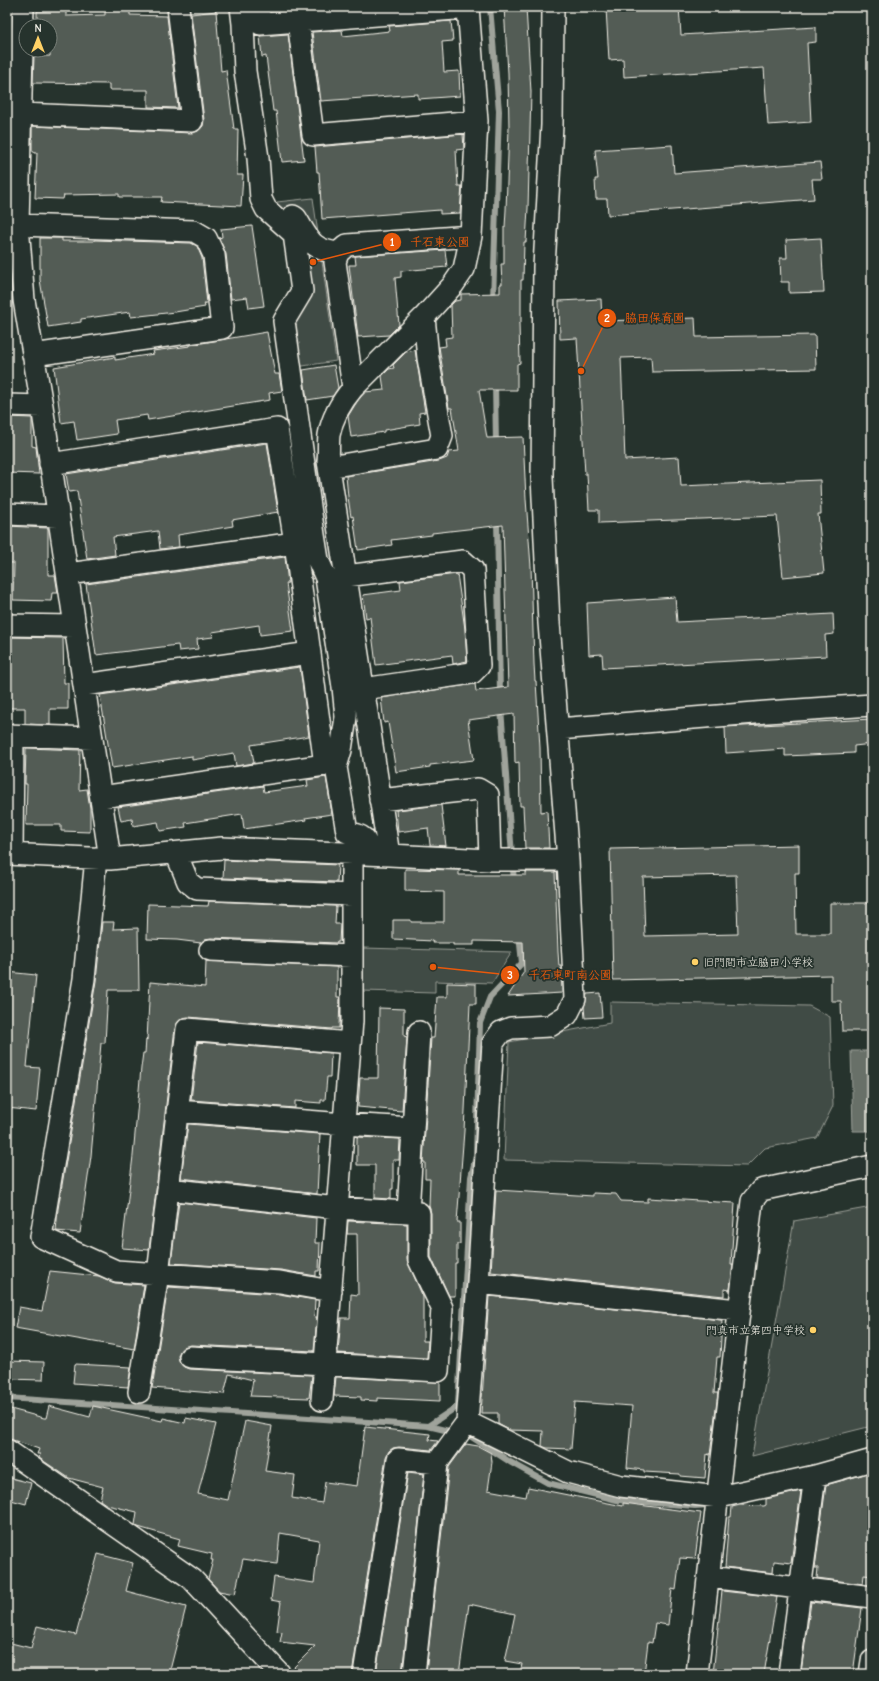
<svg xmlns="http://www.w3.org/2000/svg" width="879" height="1681" font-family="'Comic Neue','Klee One',sans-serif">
<rect width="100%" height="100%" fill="#26332d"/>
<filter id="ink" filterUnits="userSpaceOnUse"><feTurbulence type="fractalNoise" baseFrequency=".025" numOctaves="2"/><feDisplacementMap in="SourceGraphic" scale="8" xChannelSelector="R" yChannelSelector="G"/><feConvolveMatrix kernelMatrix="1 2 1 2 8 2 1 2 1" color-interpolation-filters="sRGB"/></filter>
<g filter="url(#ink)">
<path fill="#414b45" stroke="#9a9e96" d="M313,198L336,361L296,367L289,323L307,292L279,215L277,202Z
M363,948L512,952L492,983L435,981V993L362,991Z
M610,1002L809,1006L830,1017L833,1106L817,1138L765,1148L747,1166L504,1160L509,1042L610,1023Z
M872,1207V1426L752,1456L794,1221Z"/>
<path fill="#676f68" stroke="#9fa39b" d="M851,1051H872V1131H853Z"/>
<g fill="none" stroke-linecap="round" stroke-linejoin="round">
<path stroke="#9fa39b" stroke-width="6" d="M490,7L499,111L493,301
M495,382L496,445
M497,518L500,695
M501,708L514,882
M7,1398L428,1426L470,1436L510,1462L548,1483L617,1500L695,1506L709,1505
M428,1426L458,1406L471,1177L476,1156L480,1023L490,997L522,963L519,935"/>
</g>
<path fill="#525c55" stroke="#f4f1e8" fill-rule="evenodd" d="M504,7H526L531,92L528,208L526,242H524L523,280H521V323H519L520,363L517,364V390H479L487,438L523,437L526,499L531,567L534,664L535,681H536L540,748L541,812L547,811L549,848H525L523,806H520L519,762L515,763L514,714L468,720L474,760L430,765V767L396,772L388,722L384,723L381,698L475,684L476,691L508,687L503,525L432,533V535L391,540L392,545L358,550L353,516L351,517L348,497L346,476L439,461L447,458L449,452L459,451L452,408H449L439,347L446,346L445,338L452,337L451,305L455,301L461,300V294L500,293V284H502L501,264H504V227H505L506,210L509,128L508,73Z
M629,7H679L681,35L816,27V42L807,43L811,122L768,125L764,68L624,77L623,59L609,60L606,8Z
M66,10V16L105,15V10H130V15L167,16L178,108L148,107V90H109V84L33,83L34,56H50V26H37V11Z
M216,11L221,71L226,70L234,129H238L237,175H243L241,206L161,202L162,197H119V194L64,195L63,199L35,198L37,153H34V151H32V126L192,133L198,131L203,126L204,120L191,14Z
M451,21L453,41L442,42L444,72L459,71L460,96L418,99V94L321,101L312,32L342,30L343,36L390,31L389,26Z
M288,34L304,160L282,162L276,111H273L266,56L262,57L260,36Z
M463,134L464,149L456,150L458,186H462L460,213L440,214V210L322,219L319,172H317L315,147Z
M672,145L674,173L820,162L822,179H812L814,199L608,215L607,199H596L595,179H598L595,150Z
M252,226L264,306L249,308L247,297L231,299L226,254L219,238L222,237L221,229Z
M40,238H62V241H94V240L191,243L197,246L202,258L207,303H204L205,307L175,312L131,317L130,312L81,319V322L48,327L40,280Z
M821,238L824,292L789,293V282H781L780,258H787L786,240Z
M445,250L447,267L401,271V277L395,278L399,325L389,335L358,337L349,265H356L355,256Z
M601,299L602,321L695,318L696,337L815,335L816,369L652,372L651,357L621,358L625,460L679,457L681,486L820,480L821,514H818L824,573L783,577L777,516L599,523V510H589L587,474H585L577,338L560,339L559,301Z
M267,332L275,374H279L282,391L269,393L270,400L148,420L147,415L115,420L117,434L77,440L74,421L61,423L54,367L115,357V360L154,354L153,351L190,346V345Z
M415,350L425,412L419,413L420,424L384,430V432L351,437L348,416L358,400L365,392L384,390L382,376L389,369L394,368L393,365L406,352Z
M334,365L338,388L333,396L307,400L303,370Z
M7,417L32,418V446L36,447L39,474L7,473Z
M267,443L278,512L232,520L233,526L178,535L179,547L160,549L158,531L113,537L115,555L87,559L77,491L69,492L66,474Z
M7,526L48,528V575H55L58,593H52L51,601L13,600L14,563H7Z
M285,557L288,583H286L293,631L260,635L259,625L212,632L213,637L197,639L198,649L179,651L178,645L96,655L86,584Z
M457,574L465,629L467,661L453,664L452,655L376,665L370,617L366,618L363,595L401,590L400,581Z
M675,597L677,622L833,614L834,634L825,635L826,656L603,668L602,654L589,655L587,603Z
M7,637L63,638L64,683H68V709H50V725L25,724V708H7Z
M300,667L309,736L251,745L254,763L236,766L234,753L192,760V756L112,768L100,695Z
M872,719V744L854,746V753L785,756V749L726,753L725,727Z
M26,748L80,750L79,790L87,789L90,808V832L61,831V825H26L27,784H25Z
M326,777L332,814L305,818L306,820L244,829L242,814L185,823L186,827L160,831L158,822L133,826L132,819L121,821L118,807L263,786L264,792L308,786L307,780Z
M441,805L446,846L430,845L428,828L398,832L396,810Z
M799,845V873H795L796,934H830V903H872V1031H842L841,1001H831V975L613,980L610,849ZM736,875L738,934L645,936L643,877Z
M224,860L338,865L337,882L223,878Z
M405,869L459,870V875H526V872H555L558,952L559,966H561L562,993L508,996L524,972L523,942L474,941V945H453V943H432L433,941L393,939V920H411V922H444V892L405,891Z
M209,901L336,906L335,924H340L339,942H337V943L211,938L205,939L201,943L177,940L147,939L148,904L208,906Z
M102,922H114L113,929L138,928L139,990H108L105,1043H101L91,1156L80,1233L56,1231L58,1209L96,981Z
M206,961L337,967V997H340L339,1028H332V1029L188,1017L182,1018L178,1022L175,1028L149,1250L122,1248L133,1156L141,1068L143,1053H145L146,1039L147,1040L150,982L205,987Z
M7,972L36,975L27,1067L40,1068L36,1111L7,1108Z
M447,983L476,984V1004H470L464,1131L457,1222H460V1244H457V1263H455V1296H449L431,1257V1213L429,1206L430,1179H425V1162H423L431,1038H434L437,997H447Z
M600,993L602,1017L585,1018L584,1007L587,994Z
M379,1008L404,1009V1036L407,1037L402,1111L358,1107L360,1078H378Z
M198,1042L331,1053L330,1077H327L325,1100H321V1103L295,1101V1108L191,1100Z
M188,1124L320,1134L317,1194L181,1178Z
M357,1137L400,1139L399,1160H393V1189H391V1199L375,1198V1165H357Z
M496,1190L593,1196V1193L616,1194L621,1201L648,1202V1198L735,1203L731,1264H733L730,1290L724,1289V1296L491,1272Z
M179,1202L316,1218L315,1243H320L319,1271H316V1276L281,1270L171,1263Z
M348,1221L407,1224V1260L423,1297V1341H428L427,1358L338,1353L341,1318H350L351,1294L358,1295L357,1234H347Z
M50,1271L99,1276L115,1283L144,1285L134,1349L15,1328L19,1307L42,1311Z
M168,1287L279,1294L315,1300L314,1317H317L314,1351L191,1345L184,1347L180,1351L178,1356L180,1363L184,1367L189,1369L312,1375L309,1398L250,1396L253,1380L229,1374L224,1394L152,1388Z
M489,1296L722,1320L720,1357H717L714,1393H718L710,1455L707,1454L705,1478L680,1476V1474L644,1472V1470L627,1468L632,1406L575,1402L571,1449L547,1448L542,1446L543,1431L509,1430L498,1424V1413H481Z
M7,1361L44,1362L43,1380L7,1379Z
M75,1364L131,1367L128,1387L73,1383Z
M336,1377L440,1382V1401L377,1398V1401L361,1400V1397L334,1396Z
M49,1406L90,1417L93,1406L162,1421L163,1418L185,1423L186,1418L216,1424L198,1494L228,1500L245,1421L272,1426L265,1471L295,1475L292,1498L322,1503L325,1482L357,1486L365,1427L430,1434L429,1440L438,1441L431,1450L399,1447L393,1448L389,1451L386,1457L352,1674H292L291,1670L315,1646L280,1642L282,1632L277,1631L281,1602L271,1600L274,1577L314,1583L319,1540L280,1533L277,1564L243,1559L235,1594L219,1591L208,1579L213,1560H211L212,1554L178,1546L180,1539L138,1527L135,1525L137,1512L107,1505L100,1500L103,1487L69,1478L39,1458L40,1454H37L39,1449L7,1438V1408L44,1418H46Z
M466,1444L478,1446L491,1453L492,1462L488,1490L526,1497L528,1487L623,1506V1503L701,1513L695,1559L680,1558L676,1590L672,1589L668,1625L655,1623L652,1643L648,1642L644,1674H520L522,1664L505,1661L515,1614L469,1604L459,1674H438L426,1672L449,1467Z
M408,1472L424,1474L402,1674H376Z
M872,1472V1576L864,1575L863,1584L817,1578L818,1568H815L826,1485Z
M7,1477L31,1483L26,1504L7,1499Z
M801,1491L791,1563L774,1561L773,1573L725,1567L729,1517H731L732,1507L740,1505L764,1506L766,1505V1499Z
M98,1554L133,1563L126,1591L186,1607L169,1674H7V1642L31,1648L37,1626L76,1635Z
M722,1591L777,1597L764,1674H713Z
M811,1602L862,1608L853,1674L801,1672Z"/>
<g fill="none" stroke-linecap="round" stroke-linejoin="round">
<defs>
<path id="minor" d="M23,7L18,225L24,300L42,406L110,859
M241,7L243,24L245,71L258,158L261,199L266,209L294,234L302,291L284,321L314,535L318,560L326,578L343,687L346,717L341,750L336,767L347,832C364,836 366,837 370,854
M258,7L260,24L468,8
M298,21L313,135L477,121
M21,114L192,121L178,7
M293,216L296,218C309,239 311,250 338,253
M18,225L194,231L206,238L214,255L222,328L33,355
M353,388L335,262L338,253L347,245L471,236
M7,405L42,406
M50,464L277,429L295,543L68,574
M329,467L437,449L442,436L428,358L424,317
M7,514L58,516
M346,576L463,561L473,570L479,666L472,673L363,689
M7,625L75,626
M84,685L310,653
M558,729L767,712L872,705
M7,735L92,738
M101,797L325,765L295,543
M380,800L478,789L488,795L490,860
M176,853L188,882L197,889L352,895
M7,854L110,859L222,848L389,855L328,461C329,452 328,443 329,435C332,418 342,401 353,388L424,317L453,285L464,269L471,236L477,121L468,7
M12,854L13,736
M389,855L490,860H568
M96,858L84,979L41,1237L116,1271L280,1282L331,1291
M210,950L352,956
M177,1111L344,1124L413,1128
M168,1189L337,1208L408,1212L419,1032
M478,1283L738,1310
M190,1357L325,1364L438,1371L442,1308L419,1260V1213L408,1212
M139,1392L158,1274L187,1029L350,1043
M322,1400L352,1021V853
M467,1422L568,1472L621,1486L719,1497L815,1476L872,1460
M7,1450L192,1579L280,1674
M709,1577L872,1597
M364,1674L398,1459L437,1463
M414,1674L437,1463L467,1422L478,1283L493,1043L501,1032L511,1028L550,1026L567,1015L575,999L568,860L549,623L542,477L544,267L552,125L553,7
M697,1674L752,1201L761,1190L872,1166
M789,1674L815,1476
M870,1674L872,1661"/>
</defs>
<use href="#minor" stroke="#f4f1e8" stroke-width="24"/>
<use href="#minor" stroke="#26332d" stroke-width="21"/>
</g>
</g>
<g fill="#ffd166" stroke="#26332d" stroke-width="1.5">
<circle cx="695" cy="962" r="4"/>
<circle cx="813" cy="1330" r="4"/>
</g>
<g text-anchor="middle" stroke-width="3.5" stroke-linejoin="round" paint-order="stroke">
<g font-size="11" fill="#f4f1e8" stroke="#26332d" text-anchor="start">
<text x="703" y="966">旧門間市立脇田小学校</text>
<text x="805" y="1334" text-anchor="end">門真市立第四中学校</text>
</g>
</g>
<path fill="none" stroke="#e8590c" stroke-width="1.5" d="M313 262L392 242M581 371L607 318M433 967L510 975"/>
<g fill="#e8590c" stroke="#26332d" stroke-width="1.5">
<circle cx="313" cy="262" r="4"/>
<circle cx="581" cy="371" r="4"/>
<circle cx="433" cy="967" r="4"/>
<circle cx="392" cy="242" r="10"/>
<circle cx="607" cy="318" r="10"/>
<circle cx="510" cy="975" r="10"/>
</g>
<g font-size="12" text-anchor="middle" font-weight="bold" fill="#fff">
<text x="392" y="246">1</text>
<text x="607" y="322">2</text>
<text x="510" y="979">3</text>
</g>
<g font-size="12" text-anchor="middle" font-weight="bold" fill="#e8590c" stroke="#26332d" stroke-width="3.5" stroke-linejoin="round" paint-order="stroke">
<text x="440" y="246">千石東公園</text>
<text x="655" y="322">脇田保育園</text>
<text x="570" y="979">千石東町南公園</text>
</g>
<rect width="879" height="1681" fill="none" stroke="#26332d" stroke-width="24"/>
<rect x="12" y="12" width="855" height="1657" fill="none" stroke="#f4f1e8" stroke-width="1.5" filter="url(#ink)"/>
<g transform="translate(38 38)"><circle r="19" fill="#26332d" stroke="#787f78"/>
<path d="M0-3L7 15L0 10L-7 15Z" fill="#ffd166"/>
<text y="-6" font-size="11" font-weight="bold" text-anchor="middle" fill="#f4f1e8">N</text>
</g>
</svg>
